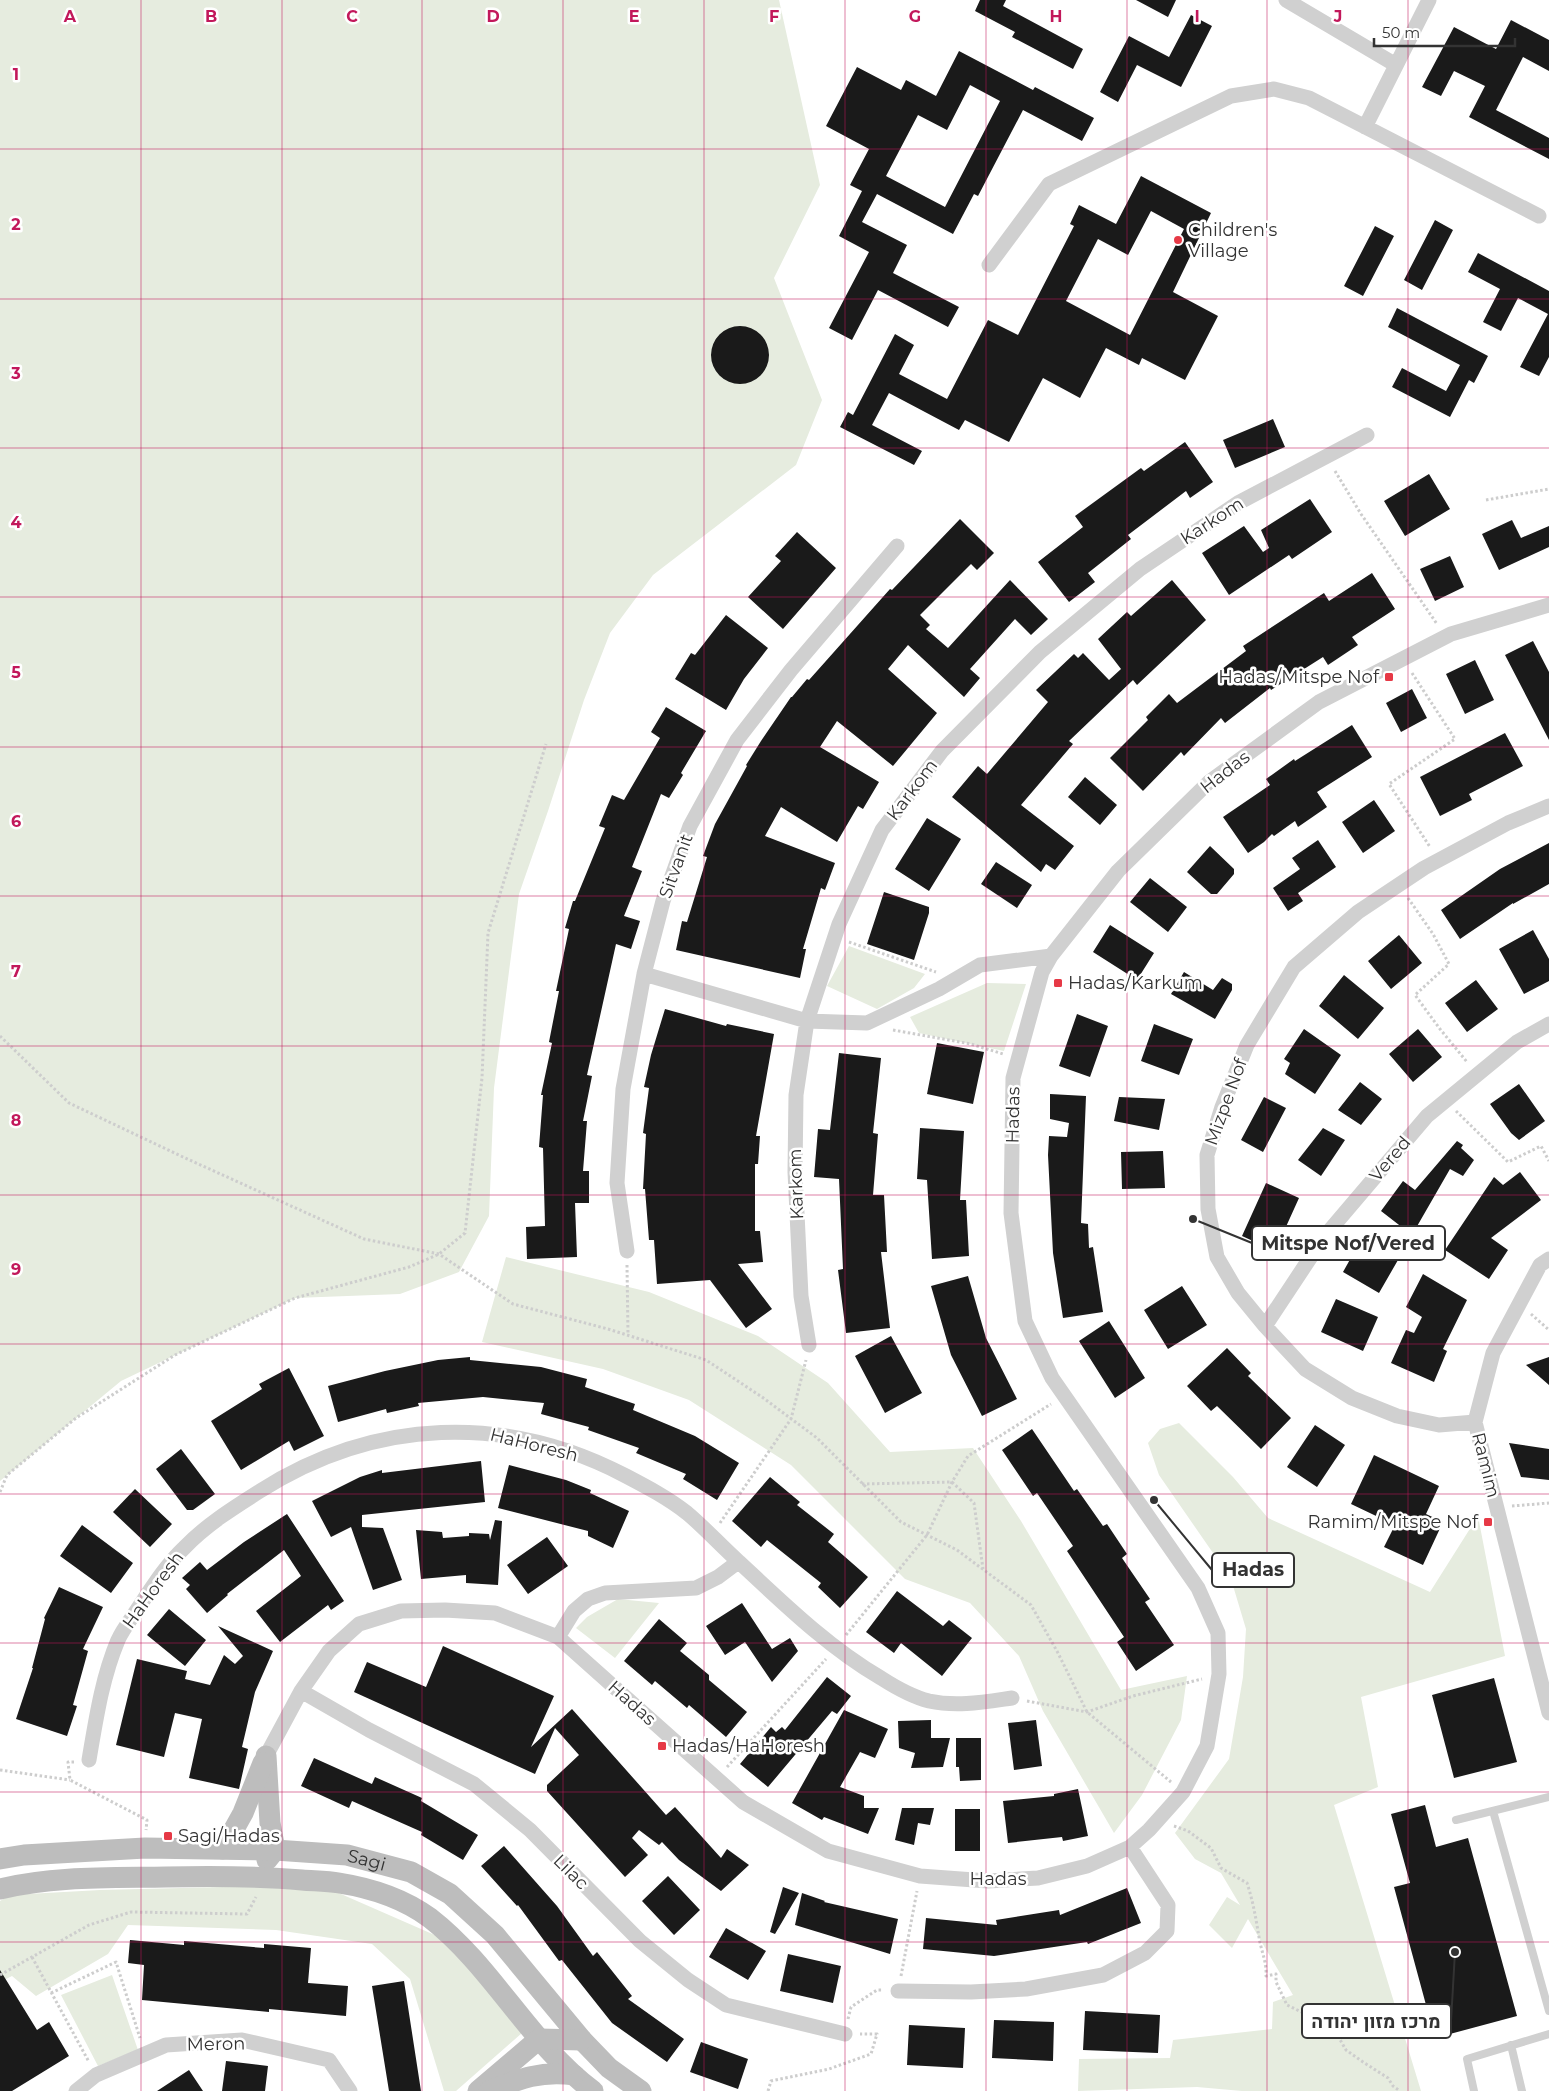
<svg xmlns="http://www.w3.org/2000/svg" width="1549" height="2091" font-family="Montserrat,Heebo,sans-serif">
<rect width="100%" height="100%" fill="#fff"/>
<path fill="#e6ecdf" d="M0,0H779L820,185L774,278L822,400L796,465L653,575L610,633L584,700L548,811L519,894L494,1088L489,1216L459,1272L400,1294L295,1298L121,1381L0,1481Z
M849,946L925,974L914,988L877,1009L827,986Z
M987,983L1026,984L1004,1051L919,1033L910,1017Z
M506,1257L649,1292L758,1336L828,1383L890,1452L973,1448L1021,1521L1121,1690L1187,1676L1181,1720L1142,1795L1114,1833L1043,1711L1019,1656L970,1603L905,1579L791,1465L689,1400L603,1369L482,1342Z
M1179,1423L1233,1477L1268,1518L1430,1592L1478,1516L1505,1656L1361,1697L1378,1787L1334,1805L1421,2091H1242L1197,2087L1078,2091L1079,2059L1170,2058L1173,2040L1272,2029L1273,2002L1293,1995L1248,1919L1232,1948L1209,1925L1227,1897L1240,1905L1221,1873L1195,1859L1175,1833L1229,1759L1243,1677L1246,1629L1231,1579L1159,1475L1148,1443L1160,1429Z
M618,1599L659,1603L615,1658L576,1628L587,1617Z
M222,1887H325L453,1943L522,2033L456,2091H444L410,1979L372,1944L276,1930L128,1925L108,1954L36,1996L12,1976L0,1982V1901L10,1895L100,1890Z
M112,1975L138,2050L98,2066L61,1995Z"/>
<path fill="#1a1a1a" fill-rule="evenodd" d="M980,0H1006L1003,6L1083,49L1073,69L1012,37L1015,32L975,11Z
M1136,0H1176L1168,17Z
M1191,15L1212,26L1181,87L1137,65L1118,102L1100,92L1129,36L1169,57Z
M1511,20L1549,40V71L1523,57L1496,110L1549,138V159L1469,117L1485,86L1454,71L1441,96L1422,87L1454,27L1496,49Z
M959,51L1033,90L1035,87L1094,118L1082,141L1023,110L978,196L974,194L953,234L877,194L862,222L907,245L893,273L959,307L948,327L878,290L852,340L829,328L869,252L839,236L862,191L850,185L869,149L826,126L857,67L901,90L906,80L936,96ZM970,85L1000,101L945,207L886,176L918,115L947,130Z
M1141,176L1211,213L1173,292L1218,316L1185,380L1142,358L1139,365L1106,348L1080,398L1043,378L1009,442L965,420L959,430L889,393L872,425L922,451L914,465L840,427L848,412L853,415L895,334L914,345L899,374L947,399L988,320L1018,335L1074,226L1070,224L1079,205L1116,224ZM1151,211L1184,229L1130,335L1066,301L1098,239L1128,255Z
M1435,220L1453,230L1422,290L1404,280Z
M1375,226L1394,236L1363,296L1344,286Z
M1478,253L1549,291V357L1539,376L1520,367L1548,314L1518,298L1501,331L1483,322L1500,289L1468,272Z
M1397,308L1488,356L1474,383L1469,380L1450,417L1392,387L1402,368L1446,391L1460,365L1388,327Z
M711 355a29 29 0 1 1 58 0a29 29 0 1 1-58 0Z
M1273,419L1285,447L1235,468L1223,440Z
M1185,442L1213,482L1190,498L1186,491L1128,535L1131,539L1088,573L1095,582L1069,602L1038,562L1083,527L1075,516L1141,468L1144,471Z
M1429,474L1450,509L1405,536L1384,501Z
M1310,499L1332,532L1292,559L1289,555L1229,595L1202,553L1244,526L1263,552L1269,548L1261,530Z
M960,519L994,553L977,570L971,564L920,615L930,625L926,629L948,648L1010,580L1048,619L1031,635L1015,619L970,669L980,678L964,697L908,645L888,669L937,713L893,766L837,721L820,747L879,782L863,809L858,806L837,842L781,807L765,836L835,863L825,890L821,888L803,949H806L800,978L676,950L682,921L687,922L707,857L703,856L715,824L747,766L746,765L761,741L791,697H792L807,679L809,680L890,589L892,590Z
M1512,520L1521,538L1549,526V547L1499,570L1482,534Z
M797,532L836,568L783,629L748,597L781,561L775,556Z
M1450,556L1464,587L1435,601L1420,569Z
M1372,573L1395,609L1352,637L1358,645L1328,665L1323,657L1271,690L1270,688L1225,723L1221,718L1184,756L1181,752L1143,791L1110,758L1148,720L1146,717L1169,694L1177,703L1246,651L1243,646L1324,593L1329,601Z
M1172,580L1206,620L1137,685L1133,680L1069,741L1073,744L1021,805L1074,846L1055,870L1046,864L1041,872L952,797L978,766L987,774L1048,702L1036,690L1074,654L1078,658L1083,653L1109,680L1121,669L1098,639L1127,612L1131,616Z
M726,615L768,648L744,679L726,710L675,679L691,653L695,655Z
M1533,641L1549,672V740L1505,655Z
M1475,660L1494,700L1465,714L1446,674Z
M1412,689L1427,718L1401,732L1386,703Z
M666,707L706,731L681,773L683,775L669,798L661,794L632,867L642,871L624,916L640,921L631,949L616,944L587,1075L592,1076L583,1121H587L583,1171H589V1203H575L577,1257L527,1259L526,1227L545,1226L543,1148L539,1147L543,1095H541L552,1043L549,1042L559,991H556L569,929L565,928L573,901H575L605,828L599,826L612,795L624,800L660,738L651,732Z
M1352,725L1372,757L1317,792L1327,807L1298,827L1295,821L1274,836L1272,834L1264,842L1248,853L1223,817L1270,785L1266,779L1294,759L1295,761Z
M1505,733L1523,766L1469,794L1472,800L1440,816L1420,777Z
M1085,777L1117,805L1100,825L1068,797Z
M1374,800L1395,831L1363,853L1342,822Z
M927,818L961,839L929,891L895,869Z
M1318,840L1336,867L1298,893L1303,901L1288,911L1273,888L1300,869L1292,858Z
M1549,843V884L1513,904V903L1460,939L1441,910L1500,869Z
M1210,846L1234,869V874L1217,894H1211L1187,872Z
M996,862L1032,885L1017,908L981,884Z
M1150,878L1187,907L1168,932L1130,902Z
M884,892L929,907V913L914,960L867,944Z
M1110,925L1154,953L1137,980L1093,952Z
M1533,930L1549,959V981L1524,994L1499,949Z
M1399,935L1422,963L1391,989L1368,961Z
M1184,972L1213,990L1222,978L1232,984V990L1215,1019L1171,994Z
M1344,975L1384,1008L1358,1039L1319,1006Z
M1476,980L1498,1009L1467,1032L1445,1003Z
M665,1009L726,1026L727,1024L774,1034L756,1136H760L758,1164H755V1231H760L763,1262L738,1264L772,1309L746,1328L710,1280L657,1284L654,1240H649L645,1189H643L646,1134L643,1133L649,1088L644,1087L651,1055Z
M1077,1014L1108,1026L1090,1077L1059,1066Z
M1154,1024L1193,1039L1179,1075L1141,1061Z
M1304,1029L1341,1055L1315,1094L1285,1074L1290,1063L1284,1059Z
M1418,1029L1442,1057L1413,1082L1389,1054Z
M937,1043L984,1052L973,1104L927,1094Z
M839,1053L881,1058L873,1133L878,1134L873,1195H884L887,1252H881L890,1328L846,1333L838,1270L843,1269L839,1179L814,1177L818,1129L830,1130Z
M1360,1082L1382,1099L1361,1125L1338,1110Z
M1519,1084L1545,1121L1519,1140L1511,1133L1490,1104Z
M1050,1094L1086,1096L1081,1223L1088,1224L1089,1248L1093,1247L1103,1312L1063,1318L1053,1253L1048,1155L1049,1136L1067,1137L1069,1123L1050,1119Z
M1119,1097L1165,1099L1159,1130L1114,1121Z
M1264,1097L1286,1108L1263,1152L1241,1140Z
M920,1128L964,1131L960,1200H966L969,1256L932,1259L927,1180L917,1179Z
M1323,1128L1345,1140L1321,1176L1298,1160Z
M1457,1141L1463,1145L1461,1148L1474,1160L1463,1176L1450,1169L1412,1235L1381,1211L1403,1181L1415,1190Z
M1163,1151L1165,1188L1122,1189L1121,1152Z
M1520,1172L1541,1200L1491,1238L1508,1250L1489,1279L1445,1250L1494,1177L1503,1185Z
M1266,1183L1299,1198L1275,1251L1242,1236Z
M1362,1238L1398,1260L1379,1293L1343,1272Z
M1423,1274L1467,1300L1443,1349L1447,1351L1434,1382L1391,1363L1406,1330L1414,1333L1422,1317L1406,1307Z
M968,1276L986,1338L1017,1399L982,1416L951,1355L931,1286Z
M1182,1286L1207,1325L1168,1349L1144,1310Z
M1336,1299L1378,1317L1363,1351L1321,1332Z
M1109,1321L1145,1378L1115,1398L1079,1341Z
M891,1336L922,1393L885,1413L855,1356Z
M1227,1348L1251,1373L1248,1376L1291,1418L1261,1449L1217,1406L1211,1411L1187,1386Z
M470,1357V1360L541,1367L587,1379L585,1387L635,1404L633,1410L695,1436L739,1463L717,1500L683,1479L686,1474L636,1453L639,1448L588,1430L589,1427L541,1414L544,1403L483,1397L418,1403L419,1406L387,1413L386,1409L338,1422L328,1386L385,1371L438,1360Z
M1549,1357V1385L1526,1365Z
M289,1368L324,1436L294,1451L289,1441L241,1470L211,1421L262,1389L259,1384Z
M1315,1425L1345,1445L1317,1487L1287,1467Z
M1032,1429L1074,1491L1077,1489L1103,1526L1107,1524L1127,1554L1122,1558L1150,1599L1145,1602L1174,1645L1136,1671L1117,1642L1124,1637L1067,1551L1073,1546L1037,1493L1033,1496L1002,1450Z
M1509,1443L1549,1449V1480L1521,1477Z
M181,1449L215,1494L193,1510H187L156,1469Z
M1374,1455L1439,1486L1426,1514L1443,1522L1423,1565L1384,1547L1395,1525L1351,1504Z
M481,1461L485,1502L362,1515V1527L383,1528L402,1580L373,1590L351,1527L331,1537L312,1501L360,1477L382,1470V1473Z
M509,1465L566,1480L591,1490L590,1493L629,1511L613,1548L588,1536V1531L498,1508Z
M770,1477L800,1502L797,1505L834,1534L828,1542L868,1577L840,1608L818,1587L821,1583L767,1540L761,1547L732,1521Z
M135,1489L172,1524L150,1547L113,1512Z
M287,1514L344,1601L331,1610L328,1605L280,1642L256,1611L301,1576L284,1550L227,1594L228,1595L207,1613L186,1589L190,1585L182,1578L200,1562L207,1570L244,1542Z
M495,1520L502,1521L498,1585L466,1583V1575L421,1579L416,1530L442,1532L443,1538L469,1536V1533L489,1534L490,1540Z
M82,1525L133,1563L111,1593L60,1556Z
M547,1537L568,1566L528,1594L507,1565Z
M59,1587L103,1607L83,1649L88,1651L73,1705L77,1706L67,1736L16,1719L33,1668H32L45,1619L44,1618Z
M897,1591L943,1626L949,1620L972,1638L942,1676L901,1643L894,1653L866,1632Z
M742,1603L772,1649L790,1638L798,1651L772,1682L745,1642L725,1655L706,1626Z
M169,1609L206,1640L185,1666L147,1635Z
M659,1619L687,1643L680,1651L709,1675V1680L747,1712L726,1737L689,1705L687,1708L655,1681L652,1685L624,1661Z
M218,1626L273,1651L255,1692L242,1747L248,1749L239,1789L189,1778L202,1719L175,1713L164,1757L116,1745L137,1659L187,1671L185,1679L210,1685L224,1655L235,1664L243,1656Z
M443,1646L554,1696L531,1747L572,1709L666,1815L675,1807L721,1858L727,1849L749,1865L721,1891L679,1860L662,1842L659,1845L639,1830L632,1838L648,1855L625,1877L547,1791V1785L579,1755L555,1728L535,1774L354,1692L367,1662L426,1687Z
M827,1677L851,1696L837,1714L832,1711L768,1787L740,1764L771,1727L776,1732L782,1727L785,1730Z
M1494,1678L1517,1762L1454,1778L1432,1695Z
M844,1710L888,1729L875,1758L860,1752L840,1787L864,1796V1808H879L868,1834L824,1817L822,1820L792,1803Z
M931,1720V1738H950L943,1767L911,1768L915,1753L899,1748L898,1721Z
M1036,1720L1042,1766L1014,1770L1008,1723Z
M956,1738H981V1780L960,1781L959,1767H956Z
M314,1758L372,1784L375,1777L422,1798L421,1801L478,1835L463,1860L421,1835L422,1832L352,1801L349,1808L301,1786Z
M1078,1789L1088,1836L1063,1841L1062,1837L1008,1843L1003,1801L1054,1796V1794Z
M1425,1805L1436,1847L1468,1838L1517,2016L1435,2038L1394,1887L1410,1883L1391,1814Z
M902,1808H934L930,1825L918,1823L914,1845L895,1840Z
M955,1809H980V1851H955Z
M504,1846L557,1906L593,1956L597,1952L632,1996L628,1999L684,2039L667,2062L612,2023L562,1960L559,1961L518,1905L517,1906L481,1866Z
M668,1876L700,1910L674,1935L642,1901Z
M783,1887L799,1893L775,1934L770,1932Z
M1127,1888L1141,1923L1088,1944L1087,1942L994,1956L923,1949L926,1918L997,1925L996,1920L1059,1910L1060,1915Z
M802,1893L825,1901L824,1902L898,1919L890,1954L795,1925Z
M726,1928L766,1951L748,1980L709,1957Z
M130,1940L184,1945V1941L264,1948V1944L311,1948L308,1983L348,1986L346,2016L269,2009V2012L142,2000L144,1965L128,1963Z
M788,1954L841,1966L833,2003L780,1991Z
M0,1970L37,2030L49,2022L69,2056L12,2091H0Z
M404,1981L421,2091H389L372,1986Z
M1085,2011L1160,2015L1158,2053L1083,2050Z
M994,2020L1054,2022L1053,2061L992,2058Z
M909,2025L965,2028L963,2068L907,2065Z
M701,2042L748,2059L738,2089L690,2072Z
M226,2061L268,2066L265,2091H222Z
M189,2070L203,2091H157Z"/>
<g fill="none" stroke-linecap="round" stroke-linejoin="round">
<path stroke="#cdcdcd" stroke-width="3" stroke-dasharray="2.5 2.5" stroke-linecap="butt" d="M1335,471L1361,514L1437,624
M1486,500L1549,489
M1412,673L1455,739L1389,784L1430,847
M1408,898L1433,934L1449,964L1415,995L1440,1029L1467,1062
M849,942L936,972
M893,1030L971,1044L1003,1054
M0,1036L69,1103L183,1157L364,1239L439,1254L513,1304L608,1329L706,1360L762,1397L817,1438L901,1522L957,1550L1031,1605L1058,1653L1087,1712L1171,1782
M1456,1111L1508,1162L1541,1146L1549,1161
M627,1265L628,1335
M1531,1314L1549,1330
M862,1484L952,1482L974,1503L983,1569
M0,1492L7,1475L76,1418L175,1355L295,1298L409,1267L439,1254L465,1233L482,1078L488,933L546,744
M1512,1506L1549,1503
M720,1523L791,1419L806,1360
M846,1635L927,1535L952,1482L968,1456L1051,1404
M1027,1701L1087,1712L1133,1696L1202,1679
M74,1762H68L70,1780L147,1820L146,1830
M727,1767L826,1659
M0,1770L70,1780
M1174,1826L1188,1831L1211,1848L1221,1868L1247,1883C1253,1901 1256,1919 1259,1937C1261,1951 1267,1962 1266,1976L1276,1974V1982L1287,2005L1320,2021L1335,2031L1346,2050L1363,2062L1388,2078L1393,2086L1400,2091
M32,1957L89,2062
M0,1975L89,1925L131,1912L247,1914L256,1897
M901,1976L917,1891
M51,1993L116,1962L140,2038
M848,2019L851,2007L877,1990H882
M768,2091L771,2081L829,2069L871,2054L877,2034H860"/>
<path stroke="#d0d0d0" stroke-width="8" d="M1493,1811L1549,2011
M1456,1820L1549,1797
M1511,2045L1522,2091
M1474,2091L1467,2059L1549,2034"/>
<path stroke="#d0d0d0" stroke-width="15" d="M1286,0L1396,65
M1365,127L1429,0
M989,265L1049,184L1231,96L1274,89L1309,98L1539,216
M644,974L807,1021L867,1023L939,989L980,965L1051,956
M627,1251L617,1183L623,1089L644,974L663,901L690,826L737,740L791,670L897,546
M1549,1259L1540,1265L1493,1353L1475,1422L1549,1713
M1265,1326L1324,1237L1427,1116L1517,1042L1549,1024
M809,1345L801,1296L795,1172L796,1095L807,1021L839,924L882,830L942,751L1040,652L1140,569L1238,503L1367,435
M1475,1422L1439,1425L1397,1416L1352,1398L1305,1369L1265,1326L1238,1293L1217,1257L1208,1209L1207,1155L1222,1107L1247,1045L1294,967L1358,912L1424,868L1508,823L1549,806
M558,1637L574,1611L588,1599L605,1593L696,1588L718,1577L738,1562
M301,1691L369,1730L474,1784L530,1830L640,1941L688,1980L726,2005L845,2034
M266,1756L301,1691L329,1651L359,1624L401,1611L445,1610L495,1613L558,1637L743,1802L828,1851L920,1876L988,1881L1038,1878L1087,1866L1130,1847L1149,1830L1183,1792L1207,1746L1219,1674L1218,1633L1198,1588L1052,1378L1025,1321L1011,1213L1013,1078L1042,972L1051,956L1118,871L1209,782L1319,702L1451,634L1549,605
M89,1760C96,1719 102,1678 118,1640C123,1629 131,1619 137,1610C151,1589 166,1565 184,1548C206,1525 233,1508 260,1491C375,1418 506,1413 626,1476C647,1487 668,1498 687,1513C705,1528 721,1546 739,1562C783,1603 828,1647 881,1678C895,1687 913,1697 929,1701C957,1707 984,1702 1012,1698
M898,1991L971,1992L1026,1989L1103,1975L1145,1953L1167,1931L1168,1905L1130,1847
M76,2091L96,2075L166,2045L242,2040L329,2060L350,2091"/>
<g stroke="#bdbdbd" stroke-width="21">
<path d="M266,1756L270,1823L275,1850L267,1860"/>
<path d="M223,1849L243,1813L263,1763"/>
<path id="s1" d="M0,1859L24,1855L145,1848L275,1850L347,1855L411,1872L450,1894L495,1935L582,2040L609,2068L641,2091"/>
<path d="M0,1889C54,1876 110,1878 166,1877C211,1876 256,1876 302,1880C314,1881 327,1881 339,1883C371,1888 404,1899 430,1918C493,1967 529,2043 593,2091"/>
<path d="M478,2091L539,2039L582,2040"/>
<path d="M489,2091C519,2079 542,2070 574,2075"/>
</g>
</g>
<path fill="none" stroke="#c2185b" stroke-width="1" stroke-opacity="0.55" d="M141,0V2091M282,0V2091M422,0V2091M563,0V2091M704,0V2091M845,0V2091M986,0V2091M1127,0V2091M1267,0V2091M1408,0V2091M0,149H1549M0,299H1549M0,448H1549M0,597H1549M0,747H1549M0,896H1549M0,1046H1549M0,1195H1549M0,1344H1549M0,1494H1549M0,1643H1549M0,1792H1549M0,1942H1549"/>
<g fill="#e63946" stroke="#fff" stroke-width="2">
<circle cx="1178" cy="240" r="5"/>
<rect x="1384" y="672" width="10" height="10" rx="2.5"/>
<rect x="1053" y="978" width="10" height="10" rx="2.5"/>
<rect x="1483" y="1517" width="10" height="10" rx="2.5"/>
<rect x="657" y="1741" width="10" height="10" rx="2.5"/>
<rect x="163" y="1831" width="10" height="10" rx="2.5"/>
</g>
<g text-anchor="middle" stroke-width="5" stroke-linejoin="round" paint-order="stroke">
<g font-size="18" fill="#333" stroke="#fff" text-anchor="start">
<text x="1188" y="236">Children's<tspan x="1188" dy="21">Village</tspan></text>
<text x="1379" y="683" text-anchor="end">Hadas/Mitspe Nof</text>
<text x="1068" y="989">Hadas/Karkum</text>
<text x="1478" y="1528" text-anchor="end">Ramim/Mitspe Nof</text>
<text x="672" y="1752">Hadas/HaHoresh</text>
<text x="178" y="1842">Sagi/Hadas</text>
</g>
<g font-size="18" fill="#333" stroke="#fff">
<text transform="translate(1212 521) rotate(-33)" y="6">Karkom</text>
<text transform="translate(1225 772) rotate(-38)" y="6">Hadas</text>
<text transform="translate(912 790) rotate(-53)" y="6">Karkom</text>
<text transform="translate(676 866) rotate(-70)" y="6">Sitvanit</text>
<text transform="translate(1226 1102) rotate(-70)" y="6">Mizpe Nof</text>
<text transform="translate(1013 1115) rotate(-89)" y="6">Hadas</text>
<text transform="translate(1390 1159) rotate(-50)" y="6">Vered</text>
<text transform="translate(796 1184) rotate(-92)" y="6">Karkom</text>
<text transform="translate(534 1445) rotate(14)" y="6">HaHoresh</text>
<text transform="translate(1486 1465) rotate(76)" y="6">Ramim</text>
<text transform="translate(153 1590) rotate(-54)" y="6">HaHoresh</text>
<text transform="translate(632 1703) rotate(42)" y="6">Hadas</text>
<text dy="6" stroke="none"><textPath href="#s1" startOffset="368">Sagi</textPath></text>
<text transform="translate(571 1872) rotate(45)" y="6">Lilac</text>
<text x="998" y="1885">Hadas</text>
<text transform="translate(216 2044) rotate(-1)" y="6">Meron</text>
</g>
</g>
<g font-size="16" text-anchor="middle" font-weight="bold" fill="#c2185b" stroke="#fff" stroke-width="5" stroke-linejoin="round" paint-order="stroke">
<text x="70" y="22">A</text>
<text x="211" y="22">B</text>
<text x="352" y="22">C</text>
<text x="493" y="22">D</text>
<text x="634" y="22">E</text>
<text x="774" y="22">F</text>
<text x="915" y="22">G</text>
<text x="1056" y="22">H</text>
<text x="1197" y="22">I</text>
<text x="1338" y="22">J</text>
<text x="16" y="80">1</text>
<text x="16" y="230">2</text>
<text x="16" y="379">3</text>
<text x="16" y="528">4</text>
<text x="16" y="678">5</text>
<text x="16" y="827">6</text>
<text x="16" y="977">7</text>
<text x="16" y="1126">8</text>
<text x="16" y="1275">9</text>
</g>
<path fill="none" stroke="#333" stroke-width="2" d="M1193 1219L1252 1243M1154 1500L1212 1570M1455 1952L1451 2021"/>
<g fill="#333" stroke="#fff" stroke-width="2">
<circle cx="1193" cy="1219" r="5"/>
<circle cx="1154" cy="1500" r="5"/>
<circle cx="1455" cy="1952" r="5"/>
</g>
<g fill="#fff" stroke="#333" stroke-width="2">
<rect x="1252" y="1226" width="193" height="34" rx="5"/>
<rect x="1212" y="1553" width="82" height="34" rx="5"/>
<rect x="1302" y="2004" width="149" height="34" rx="5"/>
</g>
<g font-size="19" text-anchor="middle" font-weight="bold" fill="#333">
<text x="1348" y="1250">Mitspe Nof/Vered</text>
<text x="1253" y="1576">Hadas</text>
<text x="1376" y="2028">מרכז מזון יהודה</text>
</g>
<path d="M1374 38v8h141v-8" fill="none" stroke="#333333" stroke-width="2.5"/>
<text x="1382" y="38" font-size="15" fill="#333333" stroke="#ffffff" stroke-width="4" paint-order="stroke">50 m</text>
</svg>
